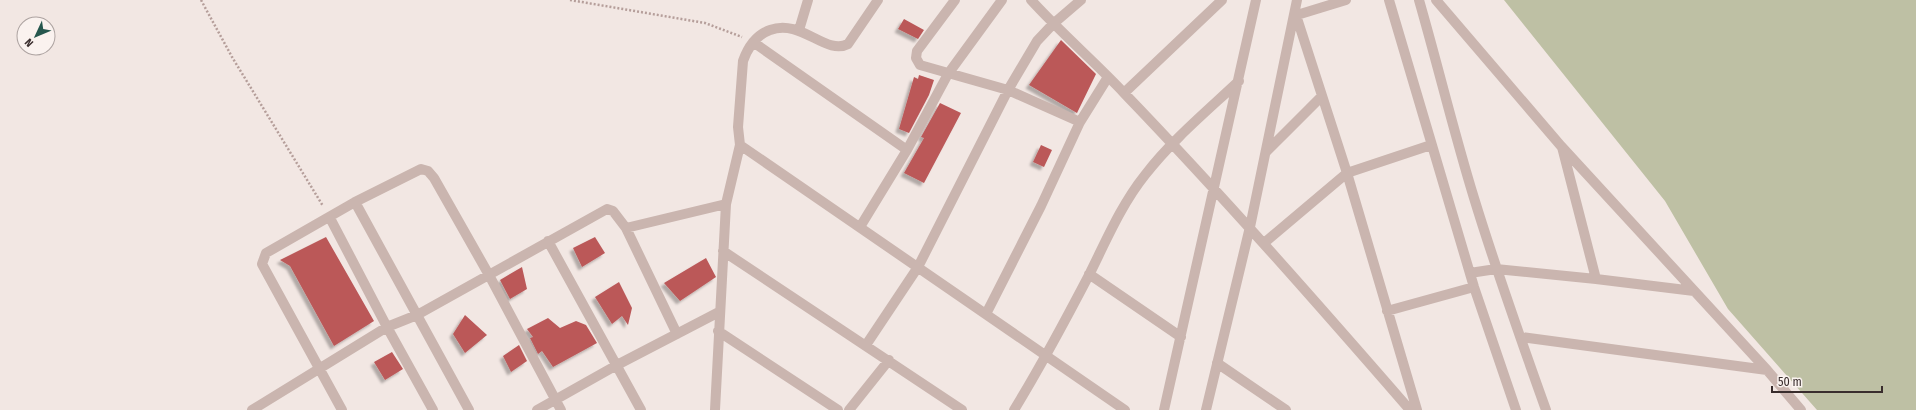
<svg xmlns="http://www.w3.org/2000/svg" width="1916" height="410" font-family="'Fira Sans Condensed',sans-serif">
<defs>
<filter id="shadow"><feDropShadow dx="-3.5" dy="3.5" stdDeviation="1" flood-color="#0004"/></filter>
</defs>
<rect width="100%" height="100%" fill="#f2e7e3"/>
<path fill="#bec0a4" d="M1504,0H1916V410H1817L1728,309L1665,201Z"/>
<path fill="#bb5859" filter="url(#shadow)" d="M904,19L924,30L918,39L898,29Z
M1061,40L1096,74L1077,113L1029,85Z
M919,75L934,80L929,95L909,133L899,129L914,77L918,79Z
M940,103L961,113L924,183L904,173L924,138L921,137Z
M1041,145L1052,150L1044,167L1033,162Z
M326,237L374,321L334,346L290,266L280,260Z
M595,237L605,253L582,267L573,248Z
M706,258L716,277L680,301L664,283Z
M522,267L527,289L510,299L500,280Z
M619,282L632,308L628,325L622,316L612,324L595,297Z
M465,315L487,335L465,353L453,334Z
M548,318L560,328L576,321L586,325L597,343L553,367L542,351L538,354L530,338L533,337L527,329Z
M519,345L527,361L511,372L503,356Z
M392,352L403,369L385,380L374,362Z"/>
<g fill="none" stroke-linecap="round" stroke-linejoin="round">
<path stroke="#b59e9a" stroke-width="2.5" stroke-dasharray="2 2" stroke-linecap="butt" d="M201,0L232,57L323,206
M570,0L705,23L742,37"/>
<path stroke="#cab5af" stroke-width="10" d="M955,0L917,51L916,58L920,65L1008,90L1080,122
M1031,0C1061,33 1095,62 1125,94C1223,196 1317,303 1410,410
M1389,0L1474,287L1516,410
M1419,0C1438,66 1454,133 1474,198C1496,270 1521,340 1546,410
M1436,0L1561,146L1767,370L1801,410
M1295,12L1347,173L1417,410
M1297,15L1346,0
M799,30L808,0
M753,42L907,150
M1124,93L1222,0
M740,145L1125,410
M1562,147L1596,279
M1266,152L1322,96
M355,202L469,410
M330,218L387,327L433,410
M860,227L907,150L948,74L1002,0
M626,228L726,204
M548,241L641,410
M1264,243L1347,173L1431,145
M723,251L962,410
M1470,273L1496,269L1596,279L1694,291
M1089,274L1181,337
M1387,311L1474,287
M986,314L1041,206L1080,122L1108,77
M718,331L838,410
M1521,337L1767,370
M866,345L918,267L1008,90L1037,41L1053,24L1081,0
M1217,363L1286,410
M252,410L387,327L417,315L607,209L613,211L626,228L677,334
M342,410L262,264L266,253L355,202L421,169L428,171L434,178L489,275L561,410
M537,410L617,365L719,312
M715,410L726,204L740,145L738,127L743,61C748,47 756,35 770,30C801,18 826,56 848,44L878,0
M849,410L889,360
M1014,410C1041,366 1065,321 1089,275C1106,241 1121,205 1145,175C1172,140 1207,111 1239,81
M1164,410L1256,0
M1206,410L1250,227L1297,0"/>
</g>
<g transform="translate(36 36) rotate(226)"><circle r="19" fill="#faf2ef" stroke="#ada3a1"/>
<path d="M0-3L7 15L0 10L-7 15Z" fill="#26574e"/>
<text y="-6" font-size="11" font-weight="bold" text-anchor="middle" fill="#392d2d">N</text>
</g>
<path d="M1772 386v6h110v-6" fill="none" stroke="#392d2d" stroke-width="2"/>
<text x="1778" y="386" font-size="12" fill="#392d2d" stroke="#faf2ef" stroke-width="3" paint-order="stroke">50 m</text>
</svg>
